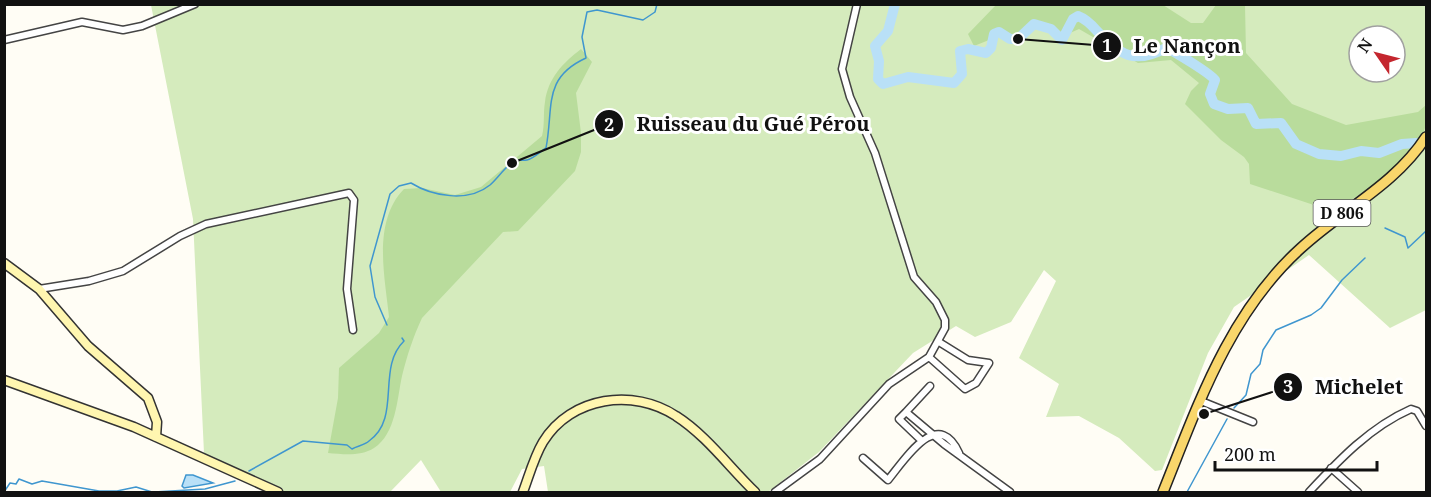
<svg xmlns="http://www.w3.org/2000/svg" width="1431" height="497" font-family="'Noto Serif',serif">
<rect width="100%" height="100%" fill="#fffdf5"/>
<path fill="#d5ebbd" fill-rule="evenodd" d="M151,5H1426V310L1390,328L1309,255L1234,307L1208,353L1162,470L1155,471L1119,438L1079,416L1046,417L1059,384L1019,358L1056,281L1044,270L1011,322L975,337L956,326L913,353L819,452L768,492H548L544,466L522,469L510,492H441L421,460L390,492H280L243,479L204,453L193,219ZM1359,36H1395V72H1359Z"/>
<path fill="#b9dc9c" d="M996,5H1163L1191,23H1203L1216,5H1245L1246,53L1292,104L1346,125L1418,112L1426,105C1426,111 1428,118 1426,124C1420,157 1360,196 1332,211L1250,184L1249,164L1244,157L1221,140L1185,104L1191,91L1199,83L1171,60L1138,63L1079,29L1061,37L1045,29L1034,28L1023,40L1012,41L999,36L974,46L968,34Z
M581,49L592,62L576,93L581,133V152L575,171L518,231L503,232L422,318C413,337 407,356 402,376C397,399 396,434 374,448C360,457 342,454 328,453L338,398L339,368L379,333L389,317C385,277 372,222 404,189L422,188L455,195L481,187L542,136C545,124 543,113 545,102C548,78 563,63 581,49Z"/>
<path fill="#b9e0f7" stroke="#3f96cf" stroke-width="1.5" d="M186,475H193L213,483L184,488L182,486Z"/>
<g fill="none" stroke-linecap="round" stroke-linejoin="round">
<path stroke="#3f96cf" stroke-width="1.5" d="M1385,228L1405,237L1408,248L1426,231
M387,325L375,297L370,266L390,194L399,186L411,183C432,196 468,203 490,185C498,178 504,168 513,162C518,159 521,161 527,160C533,159 541,151 546,148C554,107 542,78 586,58L582,37L587,12L597,10L643,20L655,12L657,4
M1234,408L1246,395L1251,374L1260,364L1263,350L1276,330L1311,315L1321,308L1342,280L1365,258
M249,471L303,441L347,445L352,449C357,446 365,445 369,441C402,418 376,368 404,341L402,338
M4,492L10,483L16,484L19,479L32,484L42,481L99,491H117L136,487L152,492
M154,492L205,489L235,481
M1187,492L1227,419"/>
<path stroke="#b9e0f7" stroke-width="10" d="M895,4L888,31L875,46L879,61L878,79L883,84L908,77L954,83L962,74L960,51L968,49L986,53L991,48L994,34L999,32L1010,39H1018L1034,24L1051,29L1062,40L1073,19L1078,16C1086,19 1091,24 1097,31C1120,55 1134,65 1166,48C1174,51 1211,74 1215,80L1210,94L1214,104L1228,109L1248,108L1256,124L1281,123L1296,144L1319,154L1341,156L1361,151L1379,153L1402,144L1416,143"/>
<defs>
<path id="street" d="M4,40L82,22L123,30L142,26L195,4
M39,289L89,281L123,271L180,236L206,224L349,193L354,200L347,289L353,330
M929,357L965,389L976,383L989,363L968,360L939,342
M930,386L906,412L944,444L1010,492
M1201,401L1253,422
M906,412L899,419L922,441
M863,458L888,480C906,458 938,407 959,453
M1331,468L1358,492
M775,492L820,459L889,384L929,357L945,328V320L936,302L914,277L875,153L850,97L842,69L857,4
M1309,492C1339,460 1370,427 1411,409L1417,411L1426,426"/>
<path id="secondary" d="M4,263L39,289L88,346L148,398L157,422L156,437
M4,380L134,427L278,492
M523,492C529,476 534,457 543,442C571,396 634,388 676,416C706,435 730,468 755,492"/>
<path id="primary" d="M1163,492C1198,405 1229,313 1301,248C1342,210 1395,185 1426,137"/>
</defs>
<use href="#street" stroke="#444" stroke-width="9"/>
<use href="#secondary" stroke="#333" stroke-width="11"/>
<use href="#primary" stroke="#222" stroke-width="12"/>
<use href="#street" stroke="#fff" stroke-width="6"/>
<use href="#secondary" stroke="#fff6b0" stroke-width="8"/>
<use href="#primary" stroke="#f9d66b" stroke-width="9"/>
</g>
<g text-anchor="middle" stroke-width="6" stroke-linejoin="round" paint-order="stroke">
<rect fill="#fff" stroke="#585858" stroke-width="1.5" x="1313.5" y="200" width="57" height="26" rx="4.5"/>
<g font-size="16" font-weight="bold" fill="#111">
<text x="1342" y="219">D 806</text>
</g>
</g>
<path fill="none" stroke="#111" stroke-width="2" d="M1018 39L1107 46M512 163L609 124M1204 414L1288 387"/>
<g fill="#111" stroke="#fff" stroke-width="2">
<circle cx="1018" cy="39" r="6"/>
<circle cx="512" cy="163" r="6"/>
<circle cx="1204" cy="414" r="6"/>
<circle cx="1107" cy="46" r="15"/>
<circle cx="609" cy="124" r="15"/>
<circle cx="1288" cy="387" r="15"/>
</g>
<g font-size="18" text-anchor="middle" font-weight="bold" fill="#fff">
<text x="1107" y="52">1</text>
<text x="609" y="131">2</text>
<text x="1288" y="393">3</text>
</g>
<g font-size="20" text-anchor="middle" font-weight="bold" fill="#111" stroke="#fff" stroke-width="6" stroke-linejoin="round" paint-order="stroke">
<text x="1187" y="53">Le Nançon</text>
<text x="753" y="131">Ruisseau du Gué Pérou</text>
<text x="1359" y="394">Michelet</text>
</g>
<rect width="1431" height="497" fill="none" stroke="#111111" stroke-width="12"/>
<g transform="translate(1377 54) rotate(305)"><circle r="28" fill="#ffffff" stroke="#a0a0a0" stroke-width="1.5"/>
<path d="M0-4.5L10 22L0 15L-10 22Z" fill="#c4262e"/>
<text y="-9" font-size="16" font-weight="bold" text-anchor="middle" fill="#111111">N</text>
</g>
<path d="M1215 461v9h162v-9" fill="none" stroke="#111111" stroke-width="3"/>
<text x="1224" y="461" font-size="18" fill="#111111" stroke="#ffffff" stroke-width="4.5" paint-order="stroke">200 m</text>
</svg>
